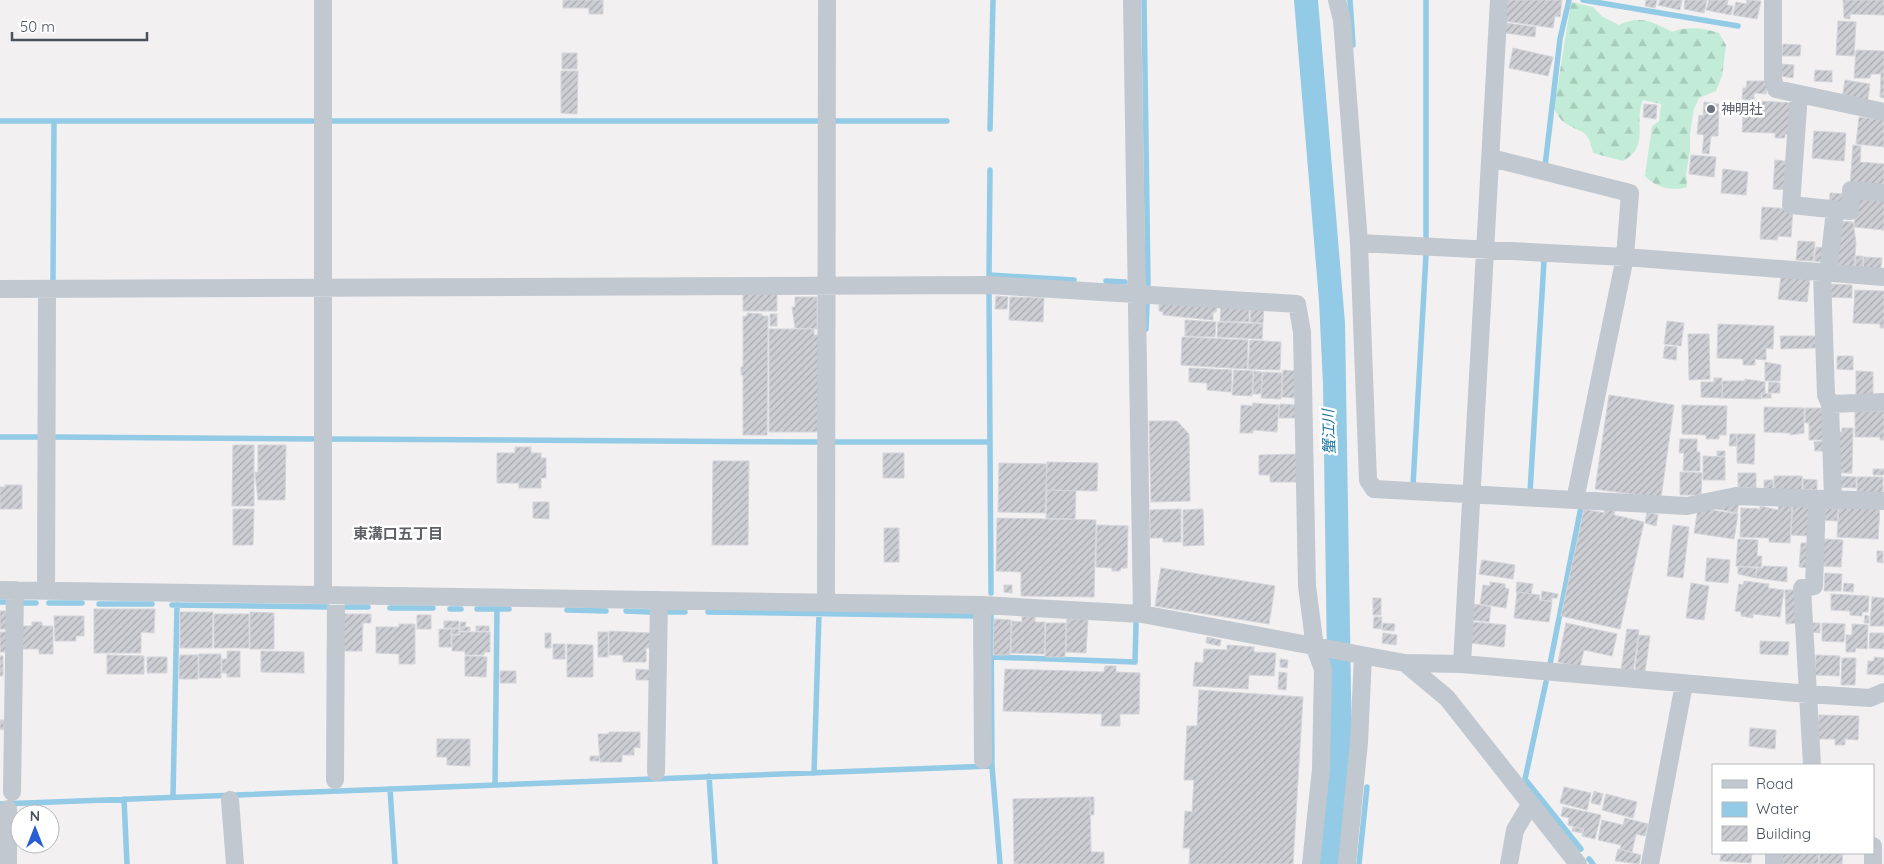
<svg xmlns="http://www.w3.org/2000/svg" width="1884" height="864" font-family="Quicksand,'Noto Sans JP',sans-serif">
<defs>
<pattern id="forest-firs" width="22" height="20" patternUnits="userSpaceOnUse" patternTransform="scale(1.25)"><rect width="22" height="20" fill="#c2ecd7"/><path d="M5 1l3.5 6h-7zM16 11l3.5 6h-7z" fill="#a8ccbb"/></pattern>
<pattern id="building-hatch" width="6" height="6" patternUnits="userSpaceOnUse" patternTransform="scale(1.25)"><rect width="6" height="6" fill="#cdced4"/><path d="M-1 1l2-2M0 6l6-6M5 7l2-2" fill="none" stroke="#a8aaaf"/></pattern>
</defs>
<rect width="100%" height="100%" fill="#f2f0f0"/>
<path fill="url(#forest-firs)" d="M1571,2L1593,7L1603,17L1619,25C1639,15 1653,21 1672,32C1689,26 1702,28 1719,33L1726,45L1722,76L1716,91L1699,98L1694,109L1690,133V150L1686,174L1687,187C1673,192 1655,187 1645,176L1652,126L1659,121L1661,104L1643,100C1633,123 1651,145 1623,161L1593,153C1588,126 1581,135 1564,122C1560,120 1557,113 1554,109Z"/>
<path fill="#93cae5" d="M1294,0H1318L1345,323L1352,753L1340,864H1316L1327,659L1323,384L1319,301Z"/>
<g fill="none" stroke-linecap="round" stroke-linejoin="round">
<path stroke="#93cae5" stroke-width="5.5" d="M1144,0L1148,284
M1350,0L1353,45
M1426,0V241H1431
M1583,0L1738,26
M0,121H316
M329,121H822
M833,121H947
M990,129L993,0
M1547,167L1545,166L1560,39L1569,0
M990,170L989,275L1074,280
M53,280L54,121
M1106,281L1125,282
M989,292L991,593
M1146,329L1147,304
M0,437H38
M53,437L317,439
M328,439L821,442
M831,442H990
M1413,485L1426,255
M1530,492L1544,261
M0,602H5
M22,603H36
M49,603H82
M99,604H152
M172,605L328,607
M346,607H368
M390,608H433
M450,609H461
M477,609H509
M567,610L606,611
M626,611L649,612
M667,612H685
M708,612L977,616
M991,616L992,766L1000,864
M992,657L1135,662L1136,624
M1550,664L1581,507
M1546,682L1525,779L1581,849
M814,773L819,614
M709,776L715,864
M495,785L497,609
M390,789L395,864
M173,797L177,605
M124,799L127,864
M0,804L992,766
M1589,859L1593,864
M1359,864L1367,787"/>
</g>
<path fill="url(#building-hatch)" stroke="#d4d5da" d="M563,0H603V14H589V8H563Z
M1507,0H1562L1560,17L1555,16L1553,28L1504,21Z
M1646,0H1657L1655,8L1645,6Z
M1660,0H1682L1680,10L1658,5Z
M1685,0H1707L1704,13L1684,9Z
M1709,0H1728L1727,5L1733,6L1731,15L1706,10Z
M1747,0L1761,1L1757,19L1733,15L1736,2L1746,4Z
M1843,0H1884V15L1850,14V19L1844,18Z
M1838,21L1856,22L1854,56L1836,55Z
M1506,23L1536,27L1535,37L1505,33Z
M1783,44L1801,45L1800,56H1782Z
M1513,48L1553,57L1548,76L1509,68Z
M1856,50L1884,51V98L1880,97L1881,74H1871L1870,78H1854Z
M562,53H577V69H562Z
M1781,64L1794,65L1793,78L1780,76Z
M1815,70L1832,71V82L1814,81Z
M561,71H578L577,114L561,113Z
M1845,80L1870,84L1867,104L1842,99Z
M1747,81H1767L1766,94L1754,93V100L1742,99L1743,88H1746Z
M1744,100L1792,103L1791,134H1785V138H1775V133L1742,132Z
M1704,102L1719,104L1718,136H1711L1709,154L1702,153L1704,135L1697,134L1699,115L1703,116Z
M1644,104L1657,105L1656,119L1643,117Z
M1884,116V147L1856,144L1859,117L1876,119Z
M1814,131L1846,133L1844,161L1812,158Z
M1853,145L1861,146L1860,162L1884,164V189L1850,186Z
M1691,155L1716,157L1714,177L1689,174Z
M1775,160L1792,162L1790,190L1773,189Z
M1723,169L1748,172L1746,195L1721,193Z
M1830,193L1846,194L1845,208L1829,206Z
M1857,196L1884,198V230L1854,227Z
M1762,207L1793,209L1791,237L1778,236L1777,240L1760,239Z
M1837,221L1853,222L1856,243L1854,269L1833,267Z
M1798,241L1815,242L1813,261L1796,260Z
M1816,247L1826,248L1825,262L1814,261Z
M1856,256H1863L1862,271H1855Z
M1864,257L1882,258L1880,273L1863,272Z
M1781,276L1810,279L1807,302L1778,299Z
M1829,284L1852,285V298L1829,297Z
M1855,290L1884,291V328H1880V324L1853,323Z
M743,293H777V311H743Z
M996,296L1008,297L1007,309H995Z
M795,297H817V329L795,328L792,307H795Z
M1010,297L1044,298L1043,322L1009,320Z
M1159,299L1217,305L1216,312H1213V320L1163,315V312L1159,311Z
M1221,306L1249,308V322L1220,321Z
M1251,306H1264L1263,323L1250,322Z
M747,313L762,314V316H768L767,435H743V375H741V367H743V316H747Z
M770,314H777V326H770Z
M1185,320L1216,322L1215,337L1185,336Z
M1667,321L1684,323L1681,346L1664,344Z
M1218,322L1263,324L1262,339L1217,337Z
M1718,324L1774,326L1773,349L1766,348V360L1755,359V365H1743V359L1717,358Z
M769,329H814V335H819L818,432H769Z
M1688,334H1709L1710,379L1689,380Z
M1780,336H1816V348L1781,349Z
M1182,337L1248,340L1247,369L1181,365Z
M1250,340L1281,342L1280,370L1248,369Z
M1665,346L1677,347L1676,360L1663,358Z
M1837,356H1853V370L1837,369Z
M1765,362L1781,365L1780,381H1765Z
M1189,368L1232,370L1231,392L1207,390V383L1189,382Z
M1234,370L1253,371L1252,396L1232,395Z
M1283,370L1295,371L1294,398L1282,397Z
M1254,371L1262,372L1261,394H1253Z
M1856,371L1873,372V395H1856Z
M1263,372L1282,373L1281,399L1261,398Z
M1714,378H1722V398L1701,397V382H1714Z
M1745,379L1765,382V393H1761V399L1722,398L1723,381H1745Z
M1769,382L1780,383V393H1768Z
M1762,393L1771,394V398H1762Z
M1609,395L1674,405L1661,498L1595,489Z
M1253,403L1279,405L1277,432L1253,430V433H1240L1241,405L1253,406Z
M1280,404L1297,405L1296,418H1279Z
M1682,405L1727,406L1726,435H1719V439H1706V435L1682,434Z
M1764,407L1804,408V433L1790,435V433L1764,432Z
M1805,408H1824V440H1809V423H1805Z
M1855,411H1884V440H1880V437H1855Z
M1149,421H1177L1189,434L1190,501L1151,502Z
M1842,428H1853L1852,473H1840L1837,432H1842Z
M1730,434H1737L1736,446H1729Z
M1737,434H1755L1754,464L1737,463Z
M1680,439H1697V452H1700V471H1683L1684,453H1679Z
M1827,441L1828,451H1815L1814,442Z
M233,445H254V506H232Z
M258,445H286L285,500H258L255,472H258Z
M515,447H531V453H541V458H546V478H541V488H519V483H497V453H515Z
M1717,451H1725V456H1717Z
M883,453H904V478H883Z
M1299,454V482H1270V475H1259V455Z
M1703,456L1725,457V480H1703Z
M713,461H749L748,545H712Z
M1047,462L1098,463L1097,491L1046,490Z
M999,463L1047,464L1045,513L998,512Z
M1873,469H1884V475H1873Z
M1680,472L1702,473L1701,495H1680Z
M1738,473H1756V488L1738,487Z
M1774,476H1802V492H1774Z
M1837,476L1856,477V488L1837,487Z
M1857,477H1883V496L1857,495Z
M1803,479L1817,480V490L1803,489Z
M1764,480H1773V491L1764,490Z
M5,485H22V509H0V487H5Z
M1047,490L1076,491L1075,519L1046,518Z
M533,502H549V519L533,518Z
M1739,502L1737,513L1717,509L1718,503Z
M1779,505L1792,506L1790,543L1769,542V538L1740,537L1741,508L1760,509V506L1778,510Z
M1793,505L1810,506L1809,536L1791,535Z
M1823,505H1838L1837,521L1822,520Z
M1839,505L1880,507L1878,539L1837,537Z
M1698,508L1738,514L1734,539L1694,533Z
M233,509H254L253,545H233Z
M1181,509V542H1163V538H1150V510Z
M1203,509L1204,545L1183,546V510Z
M1584,509L1604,513L1605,509L1615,511L1614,515L1644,522L1620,629L1561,616Z
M1647,512L1658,515L1656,526L1645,523Z
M997,518L1096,520L1094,597L1021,596V572L996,571Z
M1097,525L1128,526L1127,568H1121L1120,571H1112V568L1096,567Z
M1673,525L1689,527L1683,578L1667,576Z
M884,528H899V562H884Z
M1738,539L1758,540L1757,556H1762L1761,567L1736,566Z
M1824,539L1843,540L1841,567L1822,566Z
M1801,543H1811L1810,568L1799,567Z
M1877,551H1883V563L1877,562Z
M1707,558L1730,560L1728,583L1705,581Z
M1482,560L1515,565L1513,579L1479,574Z
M1763,566L1787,567V582L1756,578L1757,568H1763Z
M1738,567L1756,568V578L1738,574Z
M1161,568L1275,586L1269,624L1155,606Z
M1825,573L1842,574L1841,591H1824Z
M1744,581L1769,584L1768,588L1784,590L1780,617L1753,614V618L1741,616V612L1735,611L1739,584L1743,585Z
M1490,582L1505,584V588L1509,589L1506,608L1480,604L1483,585L1490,586Z
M1517,582L1533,584L1531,594L1516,592Z
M1691,583L1709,586L1704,620L1686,618Z
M1844,583L1854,584L1853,592L1843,591Z
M1004,585H1012V593L1004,592Z
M1785,590H1798L1799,623L1786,624Z
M1542,591L1558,594L1557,598H1552V601L1541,600Z
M1517,592L1540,595L1539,600L1552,602L1549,622L1514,618Z
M1831,594L1869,596L1868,612H1862V616L1850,615V611L1831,610Z
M1872,597L1884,598V626H1870Z
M1373,598H1381V615H1373Z
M1474,604L1491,607L1489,622L1472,620Z
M94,609H155L154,633L141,632V653H94Z
M0,611H9V629H0Z
M180,612H213L212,648H180Z
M250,612L274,613V649H250Z
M214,614H249V648H214Z
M343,614H371V623H363L362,651H342Z
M417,615H431V629H417Z
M1865,615L1869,616V623H1864Z
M54,616H84V636H76V641H55Z
M1022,616L1035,617V622H1045L1044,654L1011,653L1012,621L1022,622Z
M1374,617H1382L1381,629L1373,628Z
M994,619L1011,620L1010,655H993Z
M1067,619H1088L1086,653L1066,652Z
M444,621H459V628H444Z
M32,622H42V626H53V654H39V649H18V626H32Z
M460,622H466L465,627H460Z
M1473,622L1506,625L1504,647L1471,643Z
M1046,623H1066L1065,657H1045Z
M1383,623L1395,624L1394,631L1382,630Z
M1566,623L1617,634L1612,656L1584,650L1580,667L1558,662Z
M1812,623H1820V633L1812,632Z
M1822,623L1845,624L1844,642L1822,641Z
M399,624H415V664H399V654L376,653V627H399Z
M1852,624L1868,625L1867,649L1856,648L1855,652H1846V635H1852Z
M476,626H489V631H476Z
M460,627H470V631H460Z
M439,629H451V647H439Z
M451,629H459V634H451Z
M1627,629L1639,630L1633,672L1621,670Z
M609,631L650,633V648H646V662H623V655H609Z
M0,632H9V652H0Z
M460,632H490V652H484V655H465V651H452V635H460Z
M598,632H608V657H598Z
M545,633H551V648H545Z
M1383,633L1397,635L1396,645L1382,643Z
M1870,633H1884V649L1869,648Z
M1639,635L1650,636L1645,672L1635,670Z
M1207,637L1221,640L1220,646L1206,643Z
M1760,641L1789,642L1788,655L1760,654Z
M553,644H565V659H553Z
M567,644L593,645V677H567Z
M1227,645L1254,647V652L1276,653L1274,676L1249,675L1248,689L1193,686L1195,662L1203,663L1204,649L1227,650Z
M227,651H240V677H227V673H222V659H227Z
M261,651L304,652V673L261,672Z
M199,654H221V678H199Z
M107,655L144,656V674H107Z
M180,655H198V679H179Z
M1816,655L1840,656L1839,676L1815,675Z
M0,656H3V676H0Z
M465,656L487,657L486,677L465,676Z
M147,657H167V673H147Z
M1874,657L1884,658V675L1867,674L1868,661H1874Z
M1842,658H1856L1855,685H1841Z
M1280,659L1288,660L1287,668L1280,667Z
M1105,666H1116V672L1140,673L1139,714H1120V726H1101L1102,714L1003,711L1005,669L1104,672Z
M636,669L650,670V680H636Z
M500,671H516V683H500Z
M1279,672L1287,673L1286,690L1278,689Z
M1199,690L1303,697L1293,864H1189L1190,848H1183L1185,811L1192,812L1194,780H1184L1187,726H1197Z
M1819,715L1859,716L1858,740L1845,739V745H1835V739H1818Z
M0,720H4V730L0,729Z
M1750,728L1776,730L1775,749L1749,746Z
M609,732H640V748L634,747V755H622V762H600L598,734H609Z
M437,739H470V766L447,765V757H437Z
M590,756H599V761H590Z
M1564,787L1591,793L1587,810L1560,803Z
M1594,791L1603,794L1600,805L1591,803Z
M1606,794L1637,802L1633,818L1602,810Z
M1090,797L1091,852H1104V864H1014L1013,799Z
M1090,797H1094V815H1090Z
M1563,807L1601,815L1595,839L1582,836L1584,829L1568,825L1569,818L1561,816Z
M1625,818L1648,824L1645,836L1636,834L1632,852L1620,849L1621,845L1598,840L1602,820L1623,825Z
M1573,827L1583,829L1582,833L1572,831Z
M1618,849L1641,855L1639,864L1615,861Z
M1721,853H1752L1751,863L1720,861Z
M1781,853H1819L1818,864H1780Z
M1820,853H1843L1842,864H1819Z"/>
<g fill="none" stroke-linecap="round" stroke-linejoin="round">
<path stroke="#c1c8d0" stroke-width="18" d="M1132,0L1142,614
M1337,0L1342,20L1359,243L1368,480L1374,489L1687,506L1736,496L1884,501
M1773,0V79L1776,89L1884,112
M1799,94L1791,205L1850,211L1851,190L1884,193
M1491,158L1630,193L1625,257L1575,500
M1359,243L1625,257L1884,277
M1828,273L1835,210
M1822,274L1826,395L1830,404L1833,499
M0,289L989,285L1297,304L1302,332L1307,586L1315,648L1323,669L1321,769L1311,864
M1830,404L1884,402
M0,590L982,605L1142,614L1383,659L1405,663L1462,664L1808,694L1870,698L1884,692
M46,591L47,289
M323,595V0
M826,603L827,0
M982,605L983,760
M1405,663L1447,698L1578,864
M1462,664L1499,0
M1812,765L1802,588L1814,586L1817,499
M656,772L659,600
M335,780L336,595
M12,792L15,590
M230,800L235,864
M1873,846V864
M8,864V809
M1347,864L1359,742L1363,656
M1509,864L1515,830L1530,805
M1650,864L1684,684
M1774,864V853"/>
</g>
<circle fill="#6b7280" stroke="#fff" stroke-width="2" cx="1711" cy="109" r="5"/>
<g text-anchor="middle" stroke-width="5" stroke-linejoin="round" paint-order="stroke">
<g font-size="14" fill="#5b616d" stroke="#fff" text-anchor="start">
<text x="1721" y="114">神明社</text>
</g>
<g font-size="15" font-style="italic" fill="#18729f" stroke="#fff">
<text transform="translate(1329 432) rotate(-92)" y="5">蟹江川</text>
</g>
<g font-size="15" font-weight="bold" fill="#5d5f64" stroke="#fff">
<text x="398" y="539">東溝口五丁目</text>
</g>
</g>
<rect x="1712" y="764" width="162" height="90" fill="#ffffff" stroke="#b6b9be"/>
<rect x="1722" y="780" width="25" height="8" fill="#c1c8d0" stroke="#b6b9be"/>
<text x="1756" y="789" font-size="15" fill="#49515c">Road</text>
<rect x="1722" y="802" width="25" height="15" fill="#93cae5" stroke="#b6b9be"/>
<text x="1756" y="814" font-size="15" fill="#49515c">Water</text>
<rect x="1722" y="826" width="25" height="15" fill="url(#building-hatch)" stroke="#b6b9be"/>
<text x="1756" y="839" font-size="15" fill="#49515c">Building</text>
<g transform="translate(35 829)"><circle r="24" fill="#ffffff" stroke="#b6b9be"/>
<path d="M0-4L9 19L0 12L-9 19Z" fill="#285ed3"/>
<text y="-8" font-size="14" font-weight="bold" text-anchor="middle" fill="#49515c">N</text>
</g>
<path d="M12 32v8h135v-8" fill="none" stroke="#49515c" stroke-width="2.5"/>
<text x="20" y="32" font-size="15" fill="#49515c" stroke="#ffffff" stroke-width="4" paint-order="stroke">50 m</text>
</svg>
